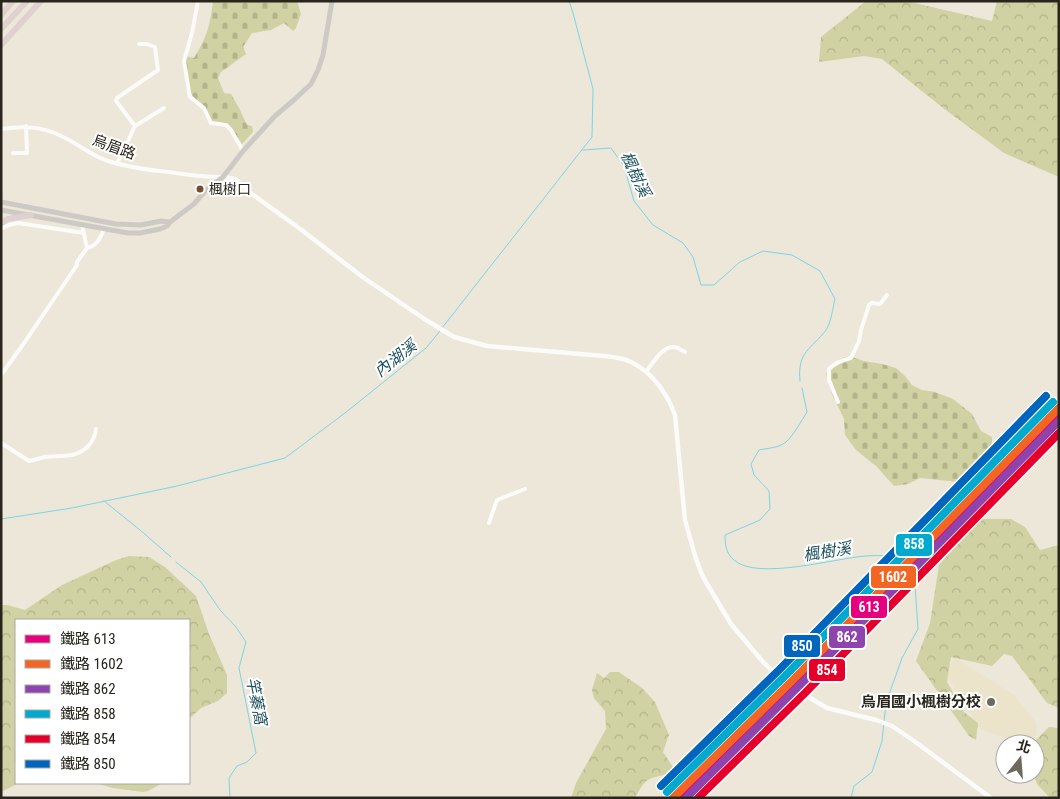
<svg xmlns="http://www.w3.org/2000/svg" width="1060" height="799" font-family="'Roboto Condensed','Noto Sans TC',sans-serif">
<defs>
<pattern id="forest-crowns" width="20" height="18" patternUnits="userSpaceOnUse" patternTransform="scale(1.25)"><rect width="20" height="18" fill="#d0d2a3"/><path d="M2 6a3 3 0 1 1 6 0M12 15a3 3 0 1 1 6 0" fill="none" stroke="#b3b48c"/></pattern>
<pattern id="cemetery-stones" width="16" height="16" patternUnits="userSpaceOnUse" patternTransform="scale(1.25)"><rect width="16" height="16" fill="#d0d2a3"/><path d="M2 7V4a2 2 0 0 1 4 0v3zM10 15v-3a2 2 0 0 1 4 0v3z" fill="#b3b48c"/></pattern>
</defs>
<rect width="100%" height="100%" fill="#ece7d9"/>
<path fill="#ece3cb" d="M955,658L1013,694L1036,722L1037,729L1036,736L1030,743L1022,744L980,729L945,672Z"/>
<path fill="url(#forest-crowns)" d="M866,1H906L992,21L997,1H1059V177L1004,153L943,108L882,59L864,56L819,62L821,37Z
M977,519H1011L1025,527L1040,550L1059,545V708L1047,703L1012,656L1004,654L992,666L951,657L947,682L964,712L978,723L976,740L969,736L916,661L930,623L939,565Z
M129,556L149,557L165,567L196,596L209,634L227,675V693L218,701L201,708L189,719V620H16V783H19L1,792V605H7L25,610L62,585L116,560Z
M610,672H619L642,688L655,702L669,735L663,752L673,767L668,774C646,779 646,778 635,798H571L576,783L606,729L605,711L594,698L592,690L597,673L604,678Z
M1049,727L1059,728V798H1050L1037,784L1034,776L1044,763L1035,746V744L1033,743Z
M95,783H163L148,791L143,792L113,788Z"/>
<path fill="url(#cemetery-stones)" d="M213,1H297L301,14L296,28L293,31L284,23L271,30L252,33L243,47L246,54L221,72L218,78L224,93L231,94L239,108L247,125L252,126L253,132L242,144L228,124L210,121L206,110L188,91L185,56L194,58C207,37 210,26 213,1Z
M844,357H852L864,361L882,364L896,368L905,376L912,385L922,390L935,392L953,399L972,414L981,431L992,437V443L968,483L920,478L908,484L894,486L877,467L856,450L845,435L844,419L832,394L826,374L831,365Z"/>
<g fill="none" stroke-linecap="round" stroke-linejoin="round">
<path stroke="#7cd4e6" stroke-width="1" d="M583,150L611,148L624,166L634,201L653,225L683,243L693,257L701,285H714L740,262L763,251L792,255L820,271L835,299C833,307 831,323 826,330C811,350 797,351 800,381
M442,328L592,137L593,89L573,13L569,1
M802,388L807,412C802,420 793,436 786,442C779,448 768,448 759,450L751,464L754,475L769,491L770,509L760,520L725,535C725,544 726,554 734,560C757,581 836,558 866,556C878,555 889,556 901,556L912,575L915,585L918,629L902,658L886,703L882,741L872,772L854,786L851,798
M104,501L140,530L171,557
M1,519L72,508L177,486L285,458L345,413L426,348L440,331
M176,562L201,582L220,610L236,627L246,642L239,668L256,753L247,762L237,766L229,778L230,798"/>
<path stroke="#c5c0b3" stroke-width="4.5" stroke-dasharray="4.5 2" stroke-linecap="butt" d="M785,682L793,688"/>
<path stroke="#fcfbf9" stroke-width="4" d="M198,1L192,33L184,61L189,92L190,97L204,108L211,123L226,125L231,130L243,151
M139,44H147L155,47L158,70L117,98L116,101L135,126L164,108
M1,129C22,126 42,126 61,136C77,143 89,154 105,160C126,167 148,170 169,172C187,175 205,177 223,177
M13,153H27L26,126
M117,164L135,126
M82,225L87,248
M1,229L9,225L18,223L84,233
M646,372C653,363 664,342 678,348C680,349 682,351 685,352
M1,375L22,346L77,265V262L87,248C97,246 101,237 104,229
M838,402L829,380V369C835,363 842,360 851,358L859,341L861,330L869,305L872,303L880,304L887,295
M1,443L29,461C35,460 40,458 45,457C62,455 78,459 90,444C94,439 95,436 96,429
M489,523L497,500L525,489"/>
<path stroke="#fcfbf9" stroke-width="4.5" d="M223,177L235,179L249,192L299,228L364,278L426,320L454,337L487,346L604,356C613,357 623,358 631,362C653,373 666,391 675,415L685,520L696,559L703,577L731,624L764,663L785,682
M793,688L827,708L876,720L892,726L914,741L991,798"/>
<path stroke="#cdc9c5" stroke-width="5" d="M1,202L116,224L141,225L161,221L170,222
M1,210L128,233H140L160,229L167,226L170,222L194,204L206,190L223,177L243,151L275,116L295,99L311,84L318,70L323,55L332,1"/>
<path stroke="#ded1d0" stroke-width="6" d="M1,15L13,1
M1,29L27,1
M1,45L41,1
M1,223L8,219L31,215"/>
<defs>
<path id="rail-1" d="M677,798L795,683L1059,413"/>
<path id="rail-2" d="M673,798L792,681L1059,408"/>
<path id="rail-3" d="M686,798L798,687L1059,421"/>
<path id="rail-4" d="M667,792L786,675L1053,402"/>
<path id="rail-5" d="M698,798L805,693L1059,433"/>
<path id="rail-6" d="M661,786L780,669L1046,396"/>
</defs>
<use href="#rail-1" stroke="#fff" stroke-width="11"/>
<use href="#rail-2" stroke="#fff" stroke-width="11"/>
<use href="#rail-3" stroke="#fff" stroke-width="11"/>
<use href="#rail-4" stroke="#fff" stroke-width="11"/>
<use href="#rail-5" stroke="#fff" stroke-width="11"/>
<use href="#rail-6" stroke="#fff" stroke-width="11"/>
<use href="#rail-1" stroke="#e5007d" stroke-width="8"/>
<use href="#rail-2" stroke="#f26522" stroke-width="8"/>
<use href="#rail-3" stroke="#8e44ad" stroke-width="8"/>
<use href="#rail-4" stroke="#00a9ce" stroke-width="8"/>
<use href="#rail-5" stroke="#e4002b" stroke-width="8"/>
<use href="#rail-6" stroke="#0065bd" stroke-width="8"/>
</g>
<circle fill="#7a4b2a" stroke="#fff" stroke-width="2" cx="200" cy="189" r="4.5"/>
<circle fill="#6d695e" stroke="#fff" stroke-width="2" cx="991" cy="702" r="5"/>
<g text-anchor="middle" stroke-width="4" stroke-linejoin="round" paint-order="stroke">
<g font-size="14" fill="#29251c" stroke="#fff" text-anchor="start">
<text x="209" y="194">楓樹口</text>
</g>
<g font-size="15" fill="#29251c" stroke="#fff">
<text transform="translate(114 147) rotate(20)" y="5">烏眉路</text>
</g>
<g font-size="15" font-weight="bold" fill="#29251c" stroke="#fff" text-anchor="end">
<text x="981" y="707">烏眉國小楓樹分校</text>
</g>
<g font-size="16" font-style="italic" fill="#1b505d" stroke="#fff">
<text transform="translate(636 174) rotate(65)" y="6">楓樹溪</text>
<text transform="translate(395 358) rotate(-38)" y="6">內湖溪</text>
<text transform="translate(827 551) rotate(-9)" y="6">楓樹溪</text>
<text transform="translate(257 701) rotate(79)" y="6">竿蓁窩</text>
</g>
</g>
<g stroke="#fff" stroke-width="2">
<rect x="895" y="533" width="38" height="24" rx="5" fill="#00a9ce"/>
<rect x="870" y="565" width="47" height="24" rx="5" fill="#f26522"/>
<rect x="850" y="595" width="38" height="24" rx="5" fill="#e5007d"/>
<rect x="828" y="625" width="38" height="24" rx="5" fill="#8e44ad"/>
<rect x="783" y="634" width="38" height="24" rx="5" fill="#0065bd"/>
<rect x="808" y="658" width="38" height="24" rx="5" fill="#e4002b"/>
</g>
<g font-size="14" text-anchor="middle" font-weight="bold" fill="#fff">
<text x="914" y="549">858</text>
<text x="893" y="582">1602</text>
<text x="869" y="612">613</text>
<text x="847" y="642">862</text>
<text x="802" y="651">850</text>
<text x="827" y="675">854</text>
</g>
<rect width="1060" height="799" fill="none" stroke="#29251c" stroke-width="5"/>
<rect x="15" y="619" width="175" height="165" fill="#ffffff" stroke="#a9a8a4"/>
<rect x="25" y="635" width="25" height="8" fill="#e5007d" stroke="#a9a8a4"/>
<text x="60" y="644" font-size="15" fill="#29251c">鐵路 613</text>
<rect x="25" y="660" width="25" height="8" fill="#f26522" stroke="#a9a8a4"/>
<text x="60" y="669" font-size="15" fill="#29251c">鐵路 1602</text>
<rect x="25" y="685" width="25" height="8" fill="#8e44ad" stroke="#a9a8a4"/>
<text x="60" y="694" font-size="15" fill="#29251c">鐵路 862</text>
<rect x="25" y="710" width="25" height="8" fill="#00a9ce" stroke="#a9a8a4"/>
<text x="60" y="719" font-size="15" fill="#29251c">鐵路 858</text>
<rect x="25" y="735" width="25" height="8" fill="#e4002b" stroke="#a9a8a4"/>
<text x="60" y="744" font-size="15" fill="#29251c">鐵路 854</text>
<rect x="25" y="760" width="25" height="8" fill="#0065bd" stroke="#a9a8a4"/>
<text x="60" y="769" font-size="15" fill="#29251c">鐵路 850</text>
<g transform="translate(1020 759) rotate(17)"><circle r="24" fill="#ffffff" stroke="#a9a8a4"/>
<path d="M0-4L9 19L0 12L-9 19Z" fill="#6d695e"/>
<text y="-8" font-size="14" font-weight="bold" text-anchor="middle" fill="#29251c">北</text>
</g>
</svg>
